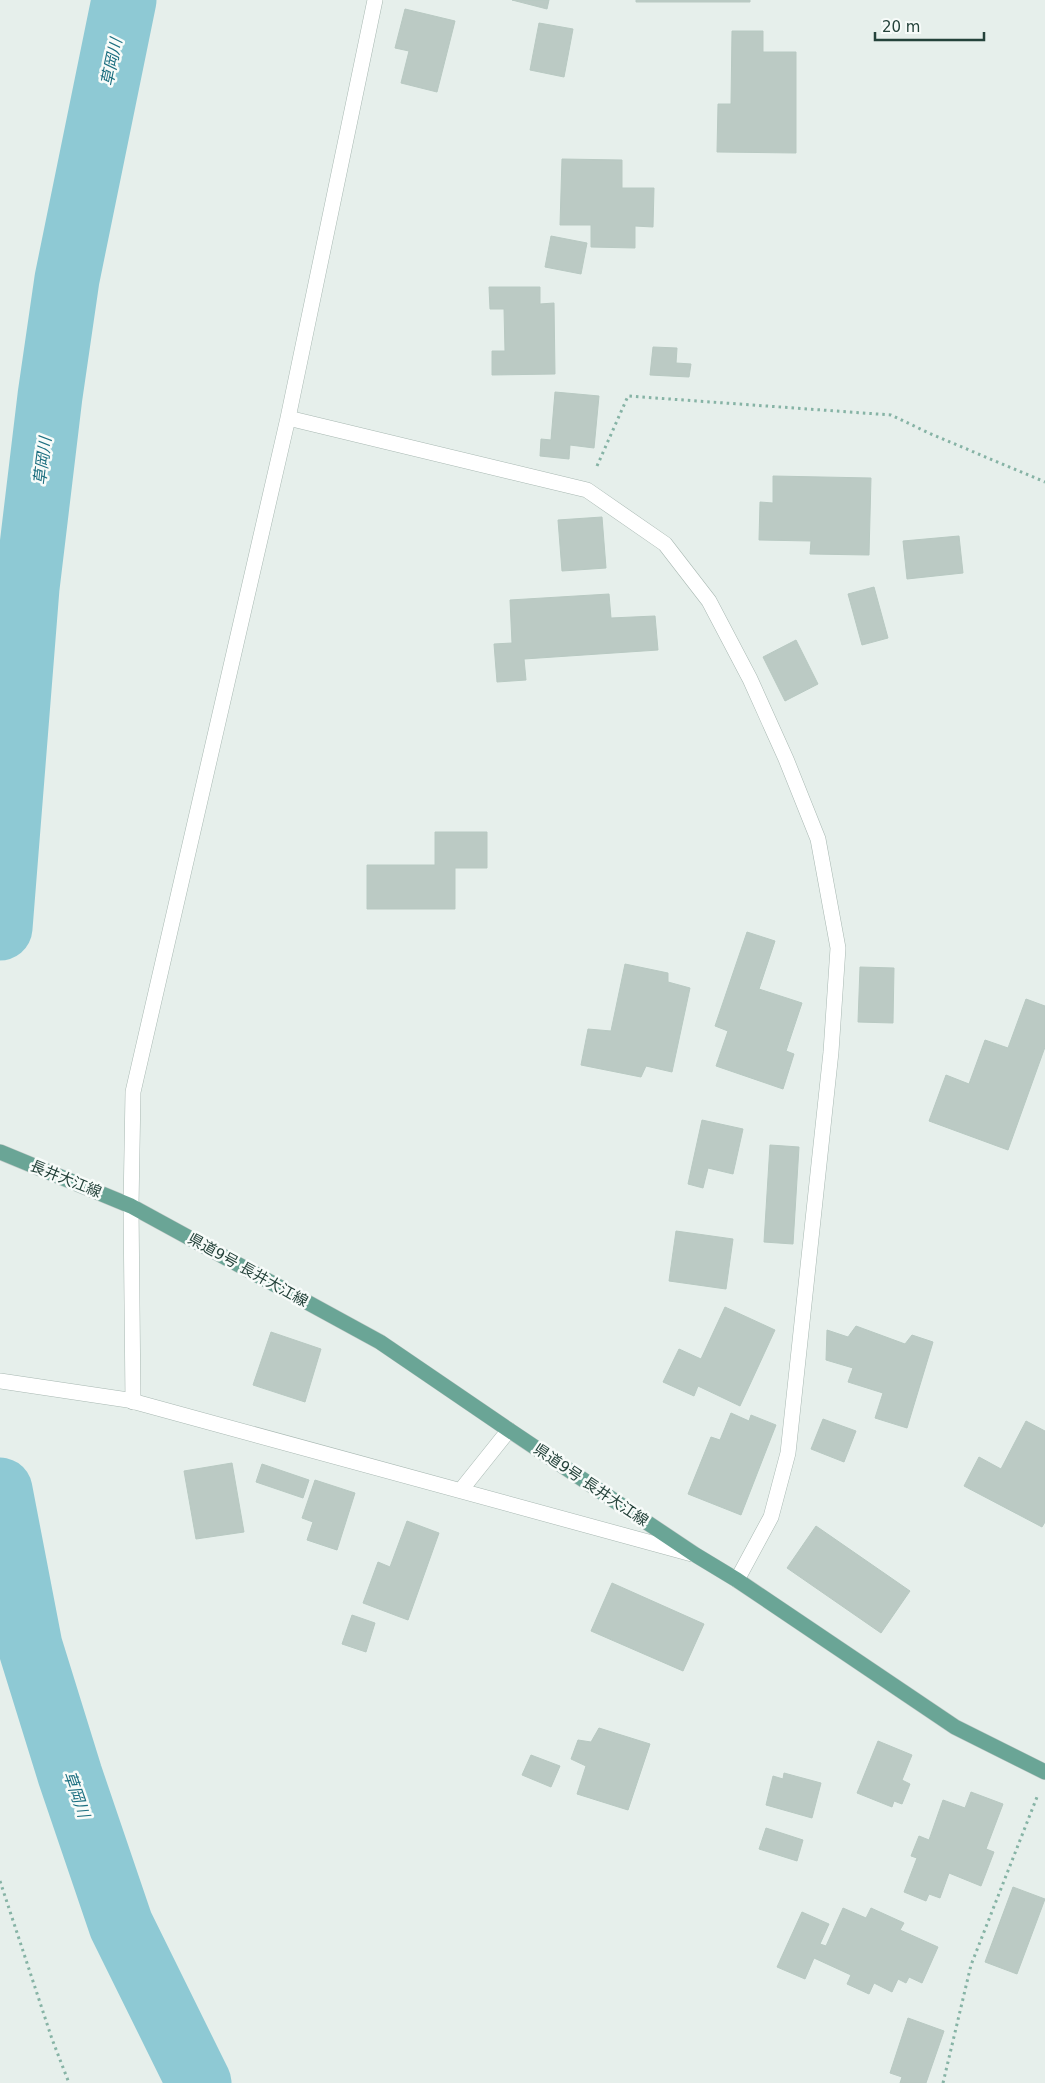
<svg xmlns="http://www.w3.org/2000/svg" width="1045" height="2083" font-family="'DejaVu Sans','Noto Sans JP',sans-serif">
<rect width="100%" height="100%" fill="#e6efeb"/>
<g fill="none" stroke-linecap="round" stroke-linejoin="round">
<path stroke="#8ec9d4" stroke-width="65" d="M0,928L27,588L50,396L67,279L124,0
M0,1490L30,1646L70,1775L121,1925L199,2083"/>
</g>
<path fill="#bbcac4" stroke="#b8c9c2" d="M512,0H549L547,9Z
M636,0H750V2H636Z
M405,9L455,21L437,92L401,83L409,51L395,48Z
M539,23L573,29L564,77L530,70Z
M732,31H763V52H796V153L717,152L718,104H731Z
M562,159L622,160V188H654L653,227L635,226V248L591,247V225H560Z
M551,236L587,243L581,274L545,267Z
M489,287H540V304L554,303L555,374L492,375V351H505L504,309H490Z
M653,347L677,348L676,363L691,364L689,377L650,375Z
M555,392L599,396L594,448L570,445L569,459L540,456L541,439L551,440Z
M773,476L871,478L869,555L810,554L811,541L759,540L760,502L773,503Z
M602,517L606,568L562,571L558,520Z
M959,536L963,573L907,579L903,541Z
M874,587L888,638L862,645L848,594Z
M609,594L611,618L655,616L658,650L524,659L526,680L497,682L494,644L512,643L510,600Z
M796,640L818,684L785,701L763,657Z
M435,832H487V868H455V909H367V865H435Z
M747,932L775,941L759,989L802,1003L786,1051L794,1054L783,1089L716,1066L728,1031L715,1026Z
M625,964L668,973V982L690,988L672,1072L646,1066L641,1077L581,1065L588,1029L611,1031Z
M860,967L894,968L893,1023L858,1022Z
M1026,999L1045,1006V1047L1008,1150L929,1121L946,1075L969,1084L985,1040L1008,1048Z
M702,1120L743,1129L733,1174L708,1168L703,1188L688,1184Z
M770,1145L799,1147L793,1244L764,1242Z
M676,1231L733,1239L726,1289L669,1281Z
M725,1307L775,1330L740,1406L698,1386L694,1396L663,1382L679,1349L701,1359Z
M856,1326L905,1344L912,1335L933,1342L907,1428L875,1418L883,1393L848,1382L853,1368L826,1360L827,1330L848,1337Z
M271,1332L321,1349L305,1402L253,1385Z
M731,1413L749,1421L751,1415L776,1425L741,1515L688,1494L711,1437L720,1440Z
M823,1419L856,1431L844,1462L811,1449Z
M1026,1421L1045,1431V1522L1042,1527L964,1486L979,1457L1001,1469Z
M232,1463L244,1532L196,1539L184,1471Z
M262,1464L309,1480L303,1498L256,1482Z
M315,1480L355,1493L337,1550L307,1540L313,1522L302,1518Z
M407,1521L439,1533L408,1620L363,1603L378,1562L390,1567Z
M816,1526L910,1591L881,1633L787,1568Z
M612,1583L704,1624L683,1671L591,1631Z
M352,1615L375,1623L366,1652L342,1644Z
M599,1728L650,1744L628,1810L577,1794L586,1766L571,1759L578,1740L591,1742Z
M878,1741L912,1755L902,1780L910,1784L902,1804L894,1801L892,1807L857,1793Z
M531,1755L560,1766L551,1787L522,1775Z
M784,1773L821,1783L812,1818L766,1805L773,1776L783,1779Z
M971,1792L1003,1804L986,1849L994,1852L981,1886L949,1873L940,1898L929,1894L926,1901L904,1892L917,1858L911,1856L919,1836L929,1840L943,1800L965,1808Z
M766,1828L803,1840L797,1861L759,1849Z
M1013,1887L1045,1899L1017,1974L985,1962Z
M843,1908L866,1918L871,1908L904,1923L900,1930L938,1947L922,1983L909,1977L906,1983L898,1979L892,1992L874,1983L869,1994L847,1984L851,1975L814,1958L805,1979L777,1967L802,1912L829,1924L820,1944L826,1946Z
M908,2018L944,2031L926,2083H900L902,2077L890,2073Z"/>
<g fill="none" stroke-linecap="round" stroke-linejoin="round">
<defs>
<path id="service" d="M131,1206L133,1402"/>
<path id="minor" d="M288,418L587,490L665,544L709,601L750,679L786,759L818,839L838,948L831,1052L788,1453L771,1517L737,1580
M131,1206L133,1092L288,418L375,0
M0,1381L128,1400L692,1554
M461,1490L509,1430"/>
<path id="primary" d="M0,1152L131,1206L380,1342L509,1430L694,1554L737,1580L955,1727L1045,1772"/>
</defs>
<use href="#service" stroke="#a8b8b2" stroke-width="16"/>
<use href="#minor" stroke="#a8b8b2" stroke-width="16"/>
<use href="#primary" stroke="#c2cac8" stroke-width="16"/>
<path stroke="#86b3a5" stroke-width="3" stroke-dasharray="2.5 4" stroke-linecap="butt" d="M597,466L628,396L891,415L931,434L1045,482
M0,1881L52,2039L69,2083
M943,2083L971,1965L1037,1797"/>
<use href="#service" stroke="#fff" stroke-width="15"/>
<use href="#minor" stroke="#fff" stroke-width="15"/>
<use href="#primary" stroke="#6aa596" stroke-width="15"/>
</g>
<g text-anchor="middle" stroke-width="5" stroke-linejoin="round" paint-order="stroke">
<g font-size="15" fill="#24423a" stroke="#f7fbf9">
<text transform="translate(66 1179) rotate(22)" y="5">長井大江線</text>
<text transform="translate(248 1270) rotate(29)" y="5">県道9号 長井大江線</text>
<text transform="translate(591 1485) rotate(34)" y="5">県道9号 長井大江線</text>
</g>
<g font-size="16" font-style="italic" fill="#1c6f80" stroke="#f7fbf9">
<text transform="translate(111 62) rotate(-78)" y="6">草岡川</text>
<text transform="translate(42 461) rotate(-83)" y="6">草岡川</text>
<text transform="translate(77 1794) rotate(71)" y="6">草岡川</text>
</g>
</g>
<path d="M875 32v8h109v-8" fill="none" stroke="#24423a" stroke-width="2.5"/>
<text x="882" y="32" font-size="15" fill="#24423a" stroke="#f7fbf9" stroke-width="4" paint-order="stroke">20 m</text>
</svg>
